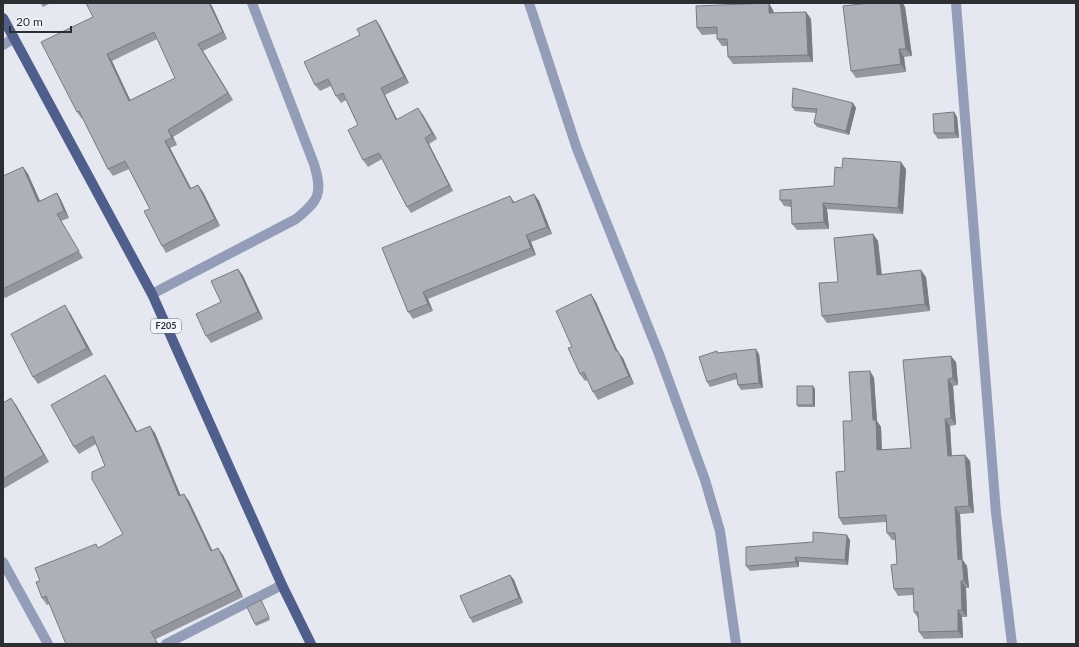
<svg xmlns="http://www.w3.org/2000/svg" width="1079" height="647" font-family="Lato,sans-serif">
<rect width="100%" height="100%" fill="#e5e8f0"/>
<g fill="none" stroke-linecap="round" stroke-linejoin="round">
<path stroke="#949db8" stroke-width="10" d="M529,3L577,149L659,354L705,480L720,531L736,644
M956,3L996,513L1012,644
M3,45L14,38
M152,294L296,219C319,200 323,194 314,164L252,3
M3,562L48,644
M166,644L282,585"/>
<path stroke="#505e8c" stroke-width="10" d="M3,18L152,294L282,585L311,644"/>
</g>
<path fill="#95979e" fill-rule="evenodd" d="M40,3H51L43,7Z
M197,4L212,6L227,39L203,51L233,100L173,137L177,145L170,148L191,188L198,185L203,192L220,226L166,253L162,246L150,209L129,169L113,176L108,169L83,118L82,119L77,112L93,17ZM157,39L175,78L130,100L112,61Z
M905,7L912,56L904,57L906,72L856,78L851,71Z
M773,10L774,13L806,12L811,19L813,62L733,64L728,57V46H722L717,39V34L702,35L697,28Z
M376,20L380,26L409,83L385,95L397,120L418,108L423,115L437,139L429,144L453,191L411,213L407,207L382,159L368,167L363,160L358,125L346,100L341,103L336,96L331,86L320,91L315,85L360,35Z
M853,103L856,108L849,135L817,127L814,123L816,113L795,111L792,107Z
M954,112L957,117L959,138L938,139L934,133Z
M23,167L28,174L40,201L57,193L61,200L69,218L61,221L83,258L5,298L3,295V176Z
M906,169L903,214L827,209L829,229L797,230L792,224L791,207L784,206L780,200Z
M534,194L539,201L552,234L531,242L536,255L428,299L433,311L413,319L408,312L382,248L515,202Z
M873,234L878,241L882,274L926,277L930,311L827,323L822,316L838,282Z
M238,269L243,276L263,319L211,343L206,336L221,302Z
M591,294L596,302L618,352L623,358L634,384L598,400L593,392L587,380L585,381L580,374L572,347Z
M70,313L93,355L38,384L33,377Z
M718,353L759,354L763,388L741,390L738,385L737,379L710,387L707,382Z
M956,362L958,385L953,386L956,425L950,426L952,456L965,455L970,461L974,513L960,514L962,559L967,566L969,588H966L967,617H962L963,638L924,639L919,632L918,618L914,612L913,595L898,596L894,589L897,564L895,540H892L887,533L886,522L843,525L839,518L852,421L870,371L874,378L877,421L881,427L882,450L911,448Z
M105,375L110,382L137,431L155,433L181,496L189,501L212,551L223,555L243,597L156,639L49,604L47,605L42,598L40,581L123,534L105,466L96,444L79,454L74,447Z
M815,389V407H798L797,405Z
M3,403L16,405L49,462L3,489Z
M850,540L848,565L799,562V567L750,571L746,566Z
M510,575L514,580L523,603L473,623L470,618Z
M261,600L270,620L256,626L255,624Z"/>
<path fill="#797b81" d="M209,3H210L212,6L227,39L223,32Z
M769,3L773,10L774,20L769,13Z
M900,3H903L905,7L912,56L906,49Z
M806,12L811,19L813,62L808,55Z
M376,20L380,26L409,83L404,77Z
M198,44L203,51L233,100L228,93Z
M899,49L904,57L906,72L901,64Z
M107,54L112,61L134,108L129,101Z
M381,88L385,95L401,127L396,120Z
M853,103L856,108L849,135L846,131Z
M418,108L423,115L437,139L432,133Z
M954,112L957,117L959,138L955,133Z
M168,130L173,137L177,145L172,138Z
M425,138L429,144L453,191L449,185Z
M165,141L170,148L195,196L190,189Z
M901,162L906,169L903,214L898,208Z
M23,167L28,174L43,208L38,202Z
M198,185L203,192L220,226L215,219Z
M57,193L61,200L69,218L64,211Z
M534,194L539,201L552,234L547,227Z
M510,196L515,203H513Z
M823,203L827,209L829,229L824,222Z
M873,234L878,241L882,282L877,275Z
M526,235L531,242L536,255L531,248Z
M238,269L243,276L263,319L258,312Z
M921,270L926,277L930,311L925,304Z
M423,292L428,299L433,311L428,304Z
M591,294L596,302L618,352L623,358L634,384L629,376L616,351Z
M65,305L70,313L93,355L87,348Z
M756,349L759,354L763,388L759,383Z
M951,356L956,362L958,385L953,378Z
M870,371L874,378L877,421L881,427L882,457L877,450L873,420Z
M105,375L110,382L141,439L136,432Z
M948,379L953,386L956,425L951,418Z
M813,386L815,389V407L813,405Z
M11,398L16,405L49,462L44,455Z
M945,419L950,426L952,463L948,456Z
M150,426L155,433L184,504L179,496Z
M965,455L970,461L974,513L969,506Z
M184,494L189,501L216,558L211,551Z
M955,507L960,514L963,566L958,560Z
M847,535L850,540L848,565L845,560Z
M218,548L223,555L243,597L238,590Z
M795,557L799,562V567L796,562Z
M962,559L967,566L969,588L964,581Z
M510,575L514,580L523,603L519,598Z
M961,581L966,588L967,617L962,610Z
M958,610L962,617L963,638L958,631Z"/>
<path fill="#adb0b8" stroke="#797b81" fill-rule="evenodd" d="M86,3H195L196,4L198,3H209L223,32L198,44L228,93L168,130L172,138L165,141L190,189L198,185L215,219L162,246L144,211L150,209L125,161L108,169L79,111L77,112L41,42L93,17ZM154,32L175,78L129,101L107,54Z
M769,3V13L806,12L808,55L728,57L727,39H717V27L697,28L696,6Z
M870,3H900L906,49H899L901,64L851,71L843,6Z
M376,20L404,77L381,88L396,120L418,108L432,133L425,138L449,185L407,207L379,153L363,160L348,130L358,125L343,93L336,96L328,79L315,85L304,62L360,35L357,29Z
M793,88L853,103L846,131L814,123L817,109L792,107Z
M954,112L955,133H934L933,114Z
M843,158L901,162L898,208L823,203L824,222L792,224L791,200H780V190L834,186L835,167L842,168Z
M23,167L38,202L57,193L64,211L57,214L79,251L3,289V176Z
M534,194L547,227L526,235L531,248L423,292L428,304L408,312L382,248L510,196L513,203Z
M873,234L877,275L921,270L925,304L822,316L819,283L838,282L834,238Z
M238,269L258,312L206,336L196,314L221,302L211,281Z
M591,294L616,351H618L629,376L593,392L584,372L580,374L568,348L572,347L556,311Z
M65,305L87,348L33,377L11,334Z
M756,349L759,383L738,385L736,373L707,382L699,357L717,351V353Z
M951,356L953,378L948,379L951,418L945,419L948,456L965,455L969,506L955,507L958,560L962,559L964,581H961L962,610H958V631L919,632L918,612H914L913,588L894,589L891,565L897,564L895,533H887L886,515L839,518L836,472L845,471L843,421H852L849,372L870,371L873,420H876L877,450L911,448L903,360Z
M105,375L136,432L150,426L179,496L184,494L211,551L218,548L238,590L151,632L158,644H66L46,596L42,598L36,582L40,581L35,568L96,544L98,548L123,534L92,479V472L105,466L93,436L74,447L51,405Z
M797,386H813V405H797Z
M11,398L44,455L3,479V403Z
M813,532L847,535L845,560L795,557L796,562L746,566V547L813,542Z
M510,575L519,598L470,618L460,596Z
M261,600L269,617L255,624L247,607Z"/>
<g text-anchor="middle" stroke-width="3" stroke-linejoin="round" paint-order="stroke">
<rect fill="#f3f5fe" stroke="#686a6e" stroke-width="1" x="151" y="319" width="30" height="14" rx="3"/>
<g font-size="9" font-weight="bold" fill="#2d2e31">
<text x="166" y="329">F205</text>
</g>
</g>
<rect width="1079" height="647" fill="none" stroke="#2d2e31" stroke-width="8"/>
<path d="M10 26v6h61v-6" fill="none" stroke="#2d2e31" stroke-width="2"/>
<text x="16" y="26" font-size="12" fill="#2d2e31" stroke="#f3f5fe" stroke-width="3" paint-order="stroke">20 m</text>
</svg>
